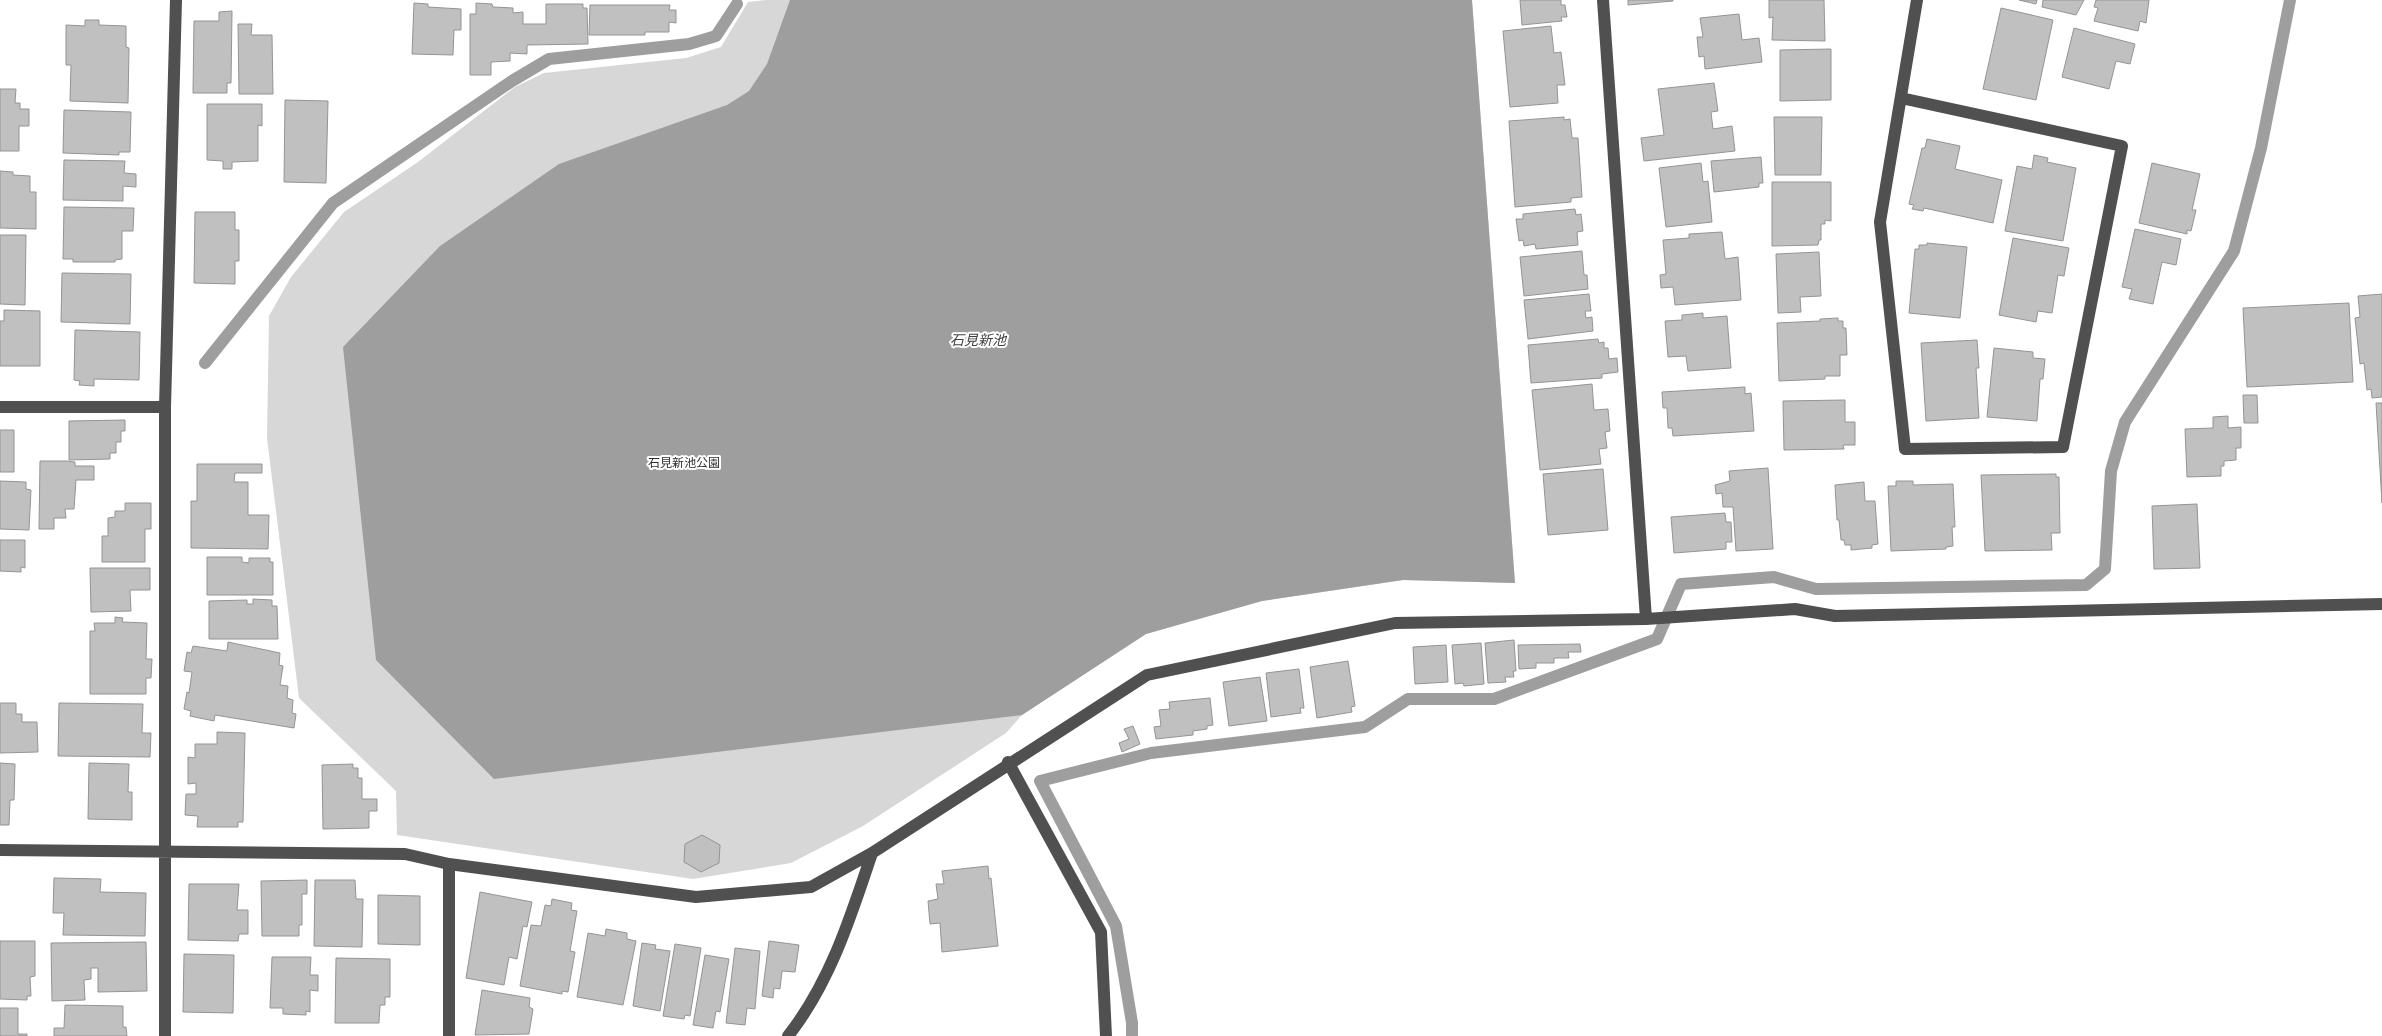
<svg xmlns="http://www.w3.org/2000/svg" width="2382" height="1036" font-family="'Source Sans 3','Noto Sans JP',sans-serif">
<rect width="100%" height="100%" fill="#fff"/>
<path fill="#d7d7d7" d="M766,0H1472L1515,583L1403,580L1262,601L1146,634L1022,715L1006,733L863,826L791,863L693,879L397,835L396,791L299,698L267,438L269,316L291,277L344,212L418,162L515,87L544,73L686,58L721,47L748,2Z"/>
<path fill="#9e9e9e" d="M790,0H1472L1515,583L1403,580L1262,601L1146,634L1022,715L494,779L376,660L343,347L440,246L559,164L727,105L749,91L767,64Z"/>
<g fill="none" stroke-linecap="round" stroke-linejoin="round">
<path stroke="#9e9e9e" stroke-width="12" d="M205,363L333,203L512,81L549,59L689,44L716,36L737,4
M1132,1036V1023L1116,926L1040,781L1151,753L1365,727L1408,699H1494L1657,639L1681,584L1774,577L1816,589L2086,585L2105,569L2111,471L2125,422L2234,251L2261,148L2290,0"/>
</g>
<path fill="#c0c0c0" stroke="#949494" d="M1520,0H1561V5H1565L1567,17H1561L1562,21L1522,25Z
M1628,0H1673V1L1628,5Z
M1769,0H1824L1825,41L1772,40L1773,17L1769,18Z
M2019,0H2037L2036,4Z
M2043,0H2084L2076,15L2042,7Z
M2096,0H2149L2146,23L2140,21L2138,31L2094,21L2098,8L2094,7Z
M414,3L428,4V7L461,9V30H454L453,55L412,54Z
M476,3L492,4L493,7L513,8V13L523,12V24H546V4H583V8H587L588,44L527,45V54L510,53V61L491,62V75H470V14H476Z
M590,5H670L669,10H676V23L669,22V32H645V35H589Z
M2001,8L2053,20L2036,100L1983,89Z
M232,11L231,83H227V93H193L194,21H219V12Z
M1739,14L1742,40L1759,38L1762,62L1705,69L1704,56L1699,57L1697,37H1703L1700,18Z
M85,20H99V25L126,26V47L129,48L128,103L70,101L71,65H66V25L85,26Z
M238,24H252L251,35H272L273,94H239Z
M1551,26L1554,53L1561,52L1565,85H1557L1558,103L1510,107L1503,31Z
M2074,28L2135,44L2130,64L2116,61L2109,89L2062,77Z
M1831,49V100L1780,101V50Z
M1714,83L1718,111L1711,112L1713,129L1732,126L1735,151L1644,161L1641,138L1664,135L1658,89Z
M0,89H16L15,103H20V109H29V126H19V151H0Z
M285,100L328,101L326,183L284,182Z
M207,104H262V126L258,125V161L232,162V169H223V161L207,160Z
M64,110L131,112L130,152H119V155L63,153Z
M1564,117V120L1570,119L1572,138H1578L1582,197L1571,198V202L1515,207L1509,121Z
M1774,117H1822L1821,175H1775Z
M1927,139L1960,146L1955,169L2002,180L1993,223L1924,208L1923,211L1912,209L1914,205L1909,204L1922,148H1925Z
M2034,155L2048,158L2047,162L2076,168L2063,241L2005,231L2017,166L2032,169Z
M1761,157L1763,183H1759V187L1714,192L1711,161Z
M64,160L125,161L124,173L136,174V187L123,186V201L63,200Z
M1701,163L1703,182L1708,181L1712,222L1666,227L1659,168Z
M2152,163L2200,174L2192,210H2196L2191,231L2187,230V234L2139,223Z
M0,171L13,172V175L30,176V192H36V229L0,228Z
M1772,182H1831V221L1825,220V224H1821V240H1819L1818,245L1772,246Z
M64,207L134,208L133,231H122V259L115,260V262H73V259H63Z
M1575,209L1576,215L1581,214L1583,231L1577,232L1578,245L1536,249L1535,244L1524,246L1523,240L1519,241L1516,219H1523V214Z
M195,212H235V230H239V261H235V284L194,283Z
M2135,229L2181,239L2176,265L2162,262L2153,304L2129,299L2132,289L2122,287Z
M1722,232L1725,259L1738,257L1741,300L1675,305L1673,287L1661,288L1660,275L1666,274L1663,240L1689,238V234Z
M0,235H26L25,305L0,304Z
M2013,238L2069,248L2064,276L2058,275L2052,313L2038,311L2036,322L1999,315Z
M1927,243L1967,247L1960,318L1909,313L1915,249H1919V245H1927Z
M1582,251L1584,275H1587L1588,289L1524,296L1520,257Z
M1819,252L1821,296L1800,297L1801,312L1778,313L1776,254Z
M62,273L131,274L130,324L61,322Z
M1589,294L1591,311H1585L1586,318L1592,317L1593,331L1528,339L1524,300Z
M2382,294V397L2372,398L2371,389L2367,390L2364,363L2360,364L2355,318L2360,317L2358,296Z
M2349,303L2353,382L2247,387L2243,308Z
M4,310L40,311V366H0V321H4Z
M1703,313V318L1727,316L1731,368L1688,371L1686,356L1668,357L1665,321L1682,320V315Z
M1838,318V321H1843V328H1846L1847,355H1840V376H1825V379L1779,381L1777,323L1820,321V319Z
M75,330L140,332L139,380L94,379V386L79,385L80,381L74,380Z
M1598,339L1599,343L1604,342V348H1608L1609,359L1617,358L1618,372L1602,374V378L1531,383L1528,345Z
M1977,340L1979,368H1976L1979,418L1926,421L1921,343Z
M1994,348L2033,352V358L2045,359L2043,379H2040L2037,421L1987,417Z
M1592,384L1594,410L1608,409L1610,431L1605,432L1607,448L1599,449L1601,464L1540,470L1532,390Z
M1745,387V394L1751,393L1754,431L1673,436L1672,428H1668L1667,408H1663L1662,392Z
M2243,395H2257L2258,423H2244Z
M1845,400V422H1855V445H1843L1844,449L1784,450L1783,401Z
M2376,403H2382V503Z
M2228,416V428L2241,427V448H2236V460L2224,461V466H2221V476L2187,477L2185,429L2213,428V417Z
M125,420V431H121V442H116V453H110V459L69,460V421Z
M0,430H14V472H0Z
M40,461H67L75,462V466H94V480H76L74,509H65L66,518H54V529H39Z
M197,464H262V473H235L234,482H248V515H269L268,549L191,548V501H197Z
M1768,468L1773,549L1736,551L1733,507H1723L1722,493L1716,494L1715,485L1730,481L1729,471Z
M1603,469L1608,530L1548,535L1543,474Z
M2056,474V477H2059L2060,533H2051L2052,550L1985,551L1981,475Z
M0,481L26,482V489L31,490L29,530L0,529Z
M1896,481H1913V485L1953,484L1955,527H1952L1953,546L1946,547V549L1891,551L1888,486H1896Z
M1864,482L1865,501H1875L1878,544L1872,545V548L1851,550V545H1845L1844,540H1841L1839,520H1837L1835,485Z
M125,503H151V529H145V562H102V536H108V518L115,517V511H125Z
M2197,504L2200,568L2154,569L2152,506Z
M1725,513L1726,522H1731L1732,542H1726V549L1674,553L1671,517Z
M0,540H25V568L21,567V572L0,571Z
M207,557H242V562L249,563V558H270V562H273V595H207Z
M90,568H150V590H130L131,611L91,612Z
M253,599L272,600V606H277L278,639H209V601L247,600V604H253Z
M115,617L123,618L122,622L147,623L146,659H152L151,678H146V694H90V631H95L94,623H115Z
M1514,640L1516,671H1513L1514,677H1505L1506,682L1488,683L1485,643Z
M228,642L280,653L279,665L283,666L280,685L288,686L287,698L293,700L292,713L296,714L294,728L215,715L214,721L190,716L191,711L184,709L187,692L189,693L192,672L184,671L187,652L191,653L193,646L227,651Z
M1481,643L1484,684L1464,686L1463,683L1455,684L1452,645Z
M1580,644L1581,652H1568L1569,658H1554V663H1536V668L1519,669L1518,645Z
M1446,645L1448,682L1415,684L1413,647Z
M1348,661L1355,706L1351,707L1352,712L1317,718L1310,667Z
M1299,669L1304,708H1300L1301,713L1271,717L1266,673Z
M1260,677L1267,721L1229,726L1223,682Z
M1210,698L1213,725L1207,726V729L1193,731V735L1156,739L1154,727L1161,726L1159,710L1170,709L1169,702Z
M0,703H16V714H22V722H37L38,752L0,753Z
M59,703L143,704L142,733H151L150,757L58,756Z
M1133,726L1140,744L1122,752L1119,743L1129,739L1124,729Z
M217,732L245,733L243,822H238V827H197L198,816L185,815L186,794H196V783L188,784V757L195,758V744H217Z
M0,763L15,764L14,800H10L9,825H0Z
M89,763L129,764L128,792H132V820L88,819Z
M353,764V768H358V778H362V799H377V811H369V828L323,829L322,765Z
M702,835L720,845L719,863L701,872L684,862L685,844Z
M988,866L989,879L991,878L998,946L942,952L940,923L930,924L928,901L938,899L936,884H944L942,871Z
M54,878L101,879L100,892L146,893L145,936L63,935L64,913H53Z
M307,880V894H302V925H299V936H262L261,881Z
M315,880H355L356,899H363L362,947L314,946Z
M189,884H239L237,910H248V934H239L238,941L188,940Z
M480,892L532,902L527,927L523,926L517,959L509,957L504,985L466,978Z
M378,895L420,896V945L378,944Z
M552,899L572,903L571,910L577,911L570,951L575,952L568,992L562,991V994L520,986L531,925L541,926L545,905L551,906Z
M606,929L627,933V939L636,941L623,1005L577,997L588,933L605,936Z
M0,941H35V976L30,977L31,996H27V1000L0,999Z
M769,941L799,945L795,972L782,971L780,989L774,988L773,998L762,996Z
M146,942L147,991L98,992V968H91V979L84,980L85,1000L52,1001L51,943Z
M642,943L656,945L655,949L670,951L660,1011L633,1006Z
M675,944L701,948L690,1016L685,1015L684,1019L663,1016Z
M735,948L760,951L755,1009L747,1008L745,1025L726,1023Z
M184,954L234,955L233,1013L183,1012Z
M705,955L729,959L720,1012L716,1011L713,1028L693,1025Z
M272,957H311L310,975H318V991L310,990V1012L306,1011V1015L283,1014V1008H270Z
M336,958L390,959V997H385V1005H380L379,1023H335Z
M482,990L530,998L529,1007L533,1009L529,1034L475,1035Z
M65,1005L123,1006V1027H126L127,1036H54V1028H64Z
M0,1008H18V1034H27V1036H0Z"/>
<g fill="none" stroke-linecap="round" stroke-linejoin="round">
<path stroke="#505050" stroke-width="12" d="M1603,0L1646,619
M1901,98L2122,146L2063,447L1905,449L1880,222L1917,0
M0,407H165
M1008,762L1101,932L1106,1036
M0,850L405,854L449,864L696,897L811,887L872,853L1147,675L1395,623L1646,619L1795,609L1835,616L2382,604
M165,1036V407L176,0
M449,1036V864
M788,1036C830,983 851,916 872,853"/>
</g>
<g text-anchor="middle" stroke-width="4" stroke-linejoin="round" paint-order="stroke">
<g font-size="12" fill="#2e2e2e" stroke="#fff">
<text x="684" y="467">石見新池公園</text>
</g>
<g font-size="14" font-style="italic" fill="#3f3f3f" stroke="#fff">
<text x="978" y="345">石見新池</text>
</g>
</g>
</svg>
